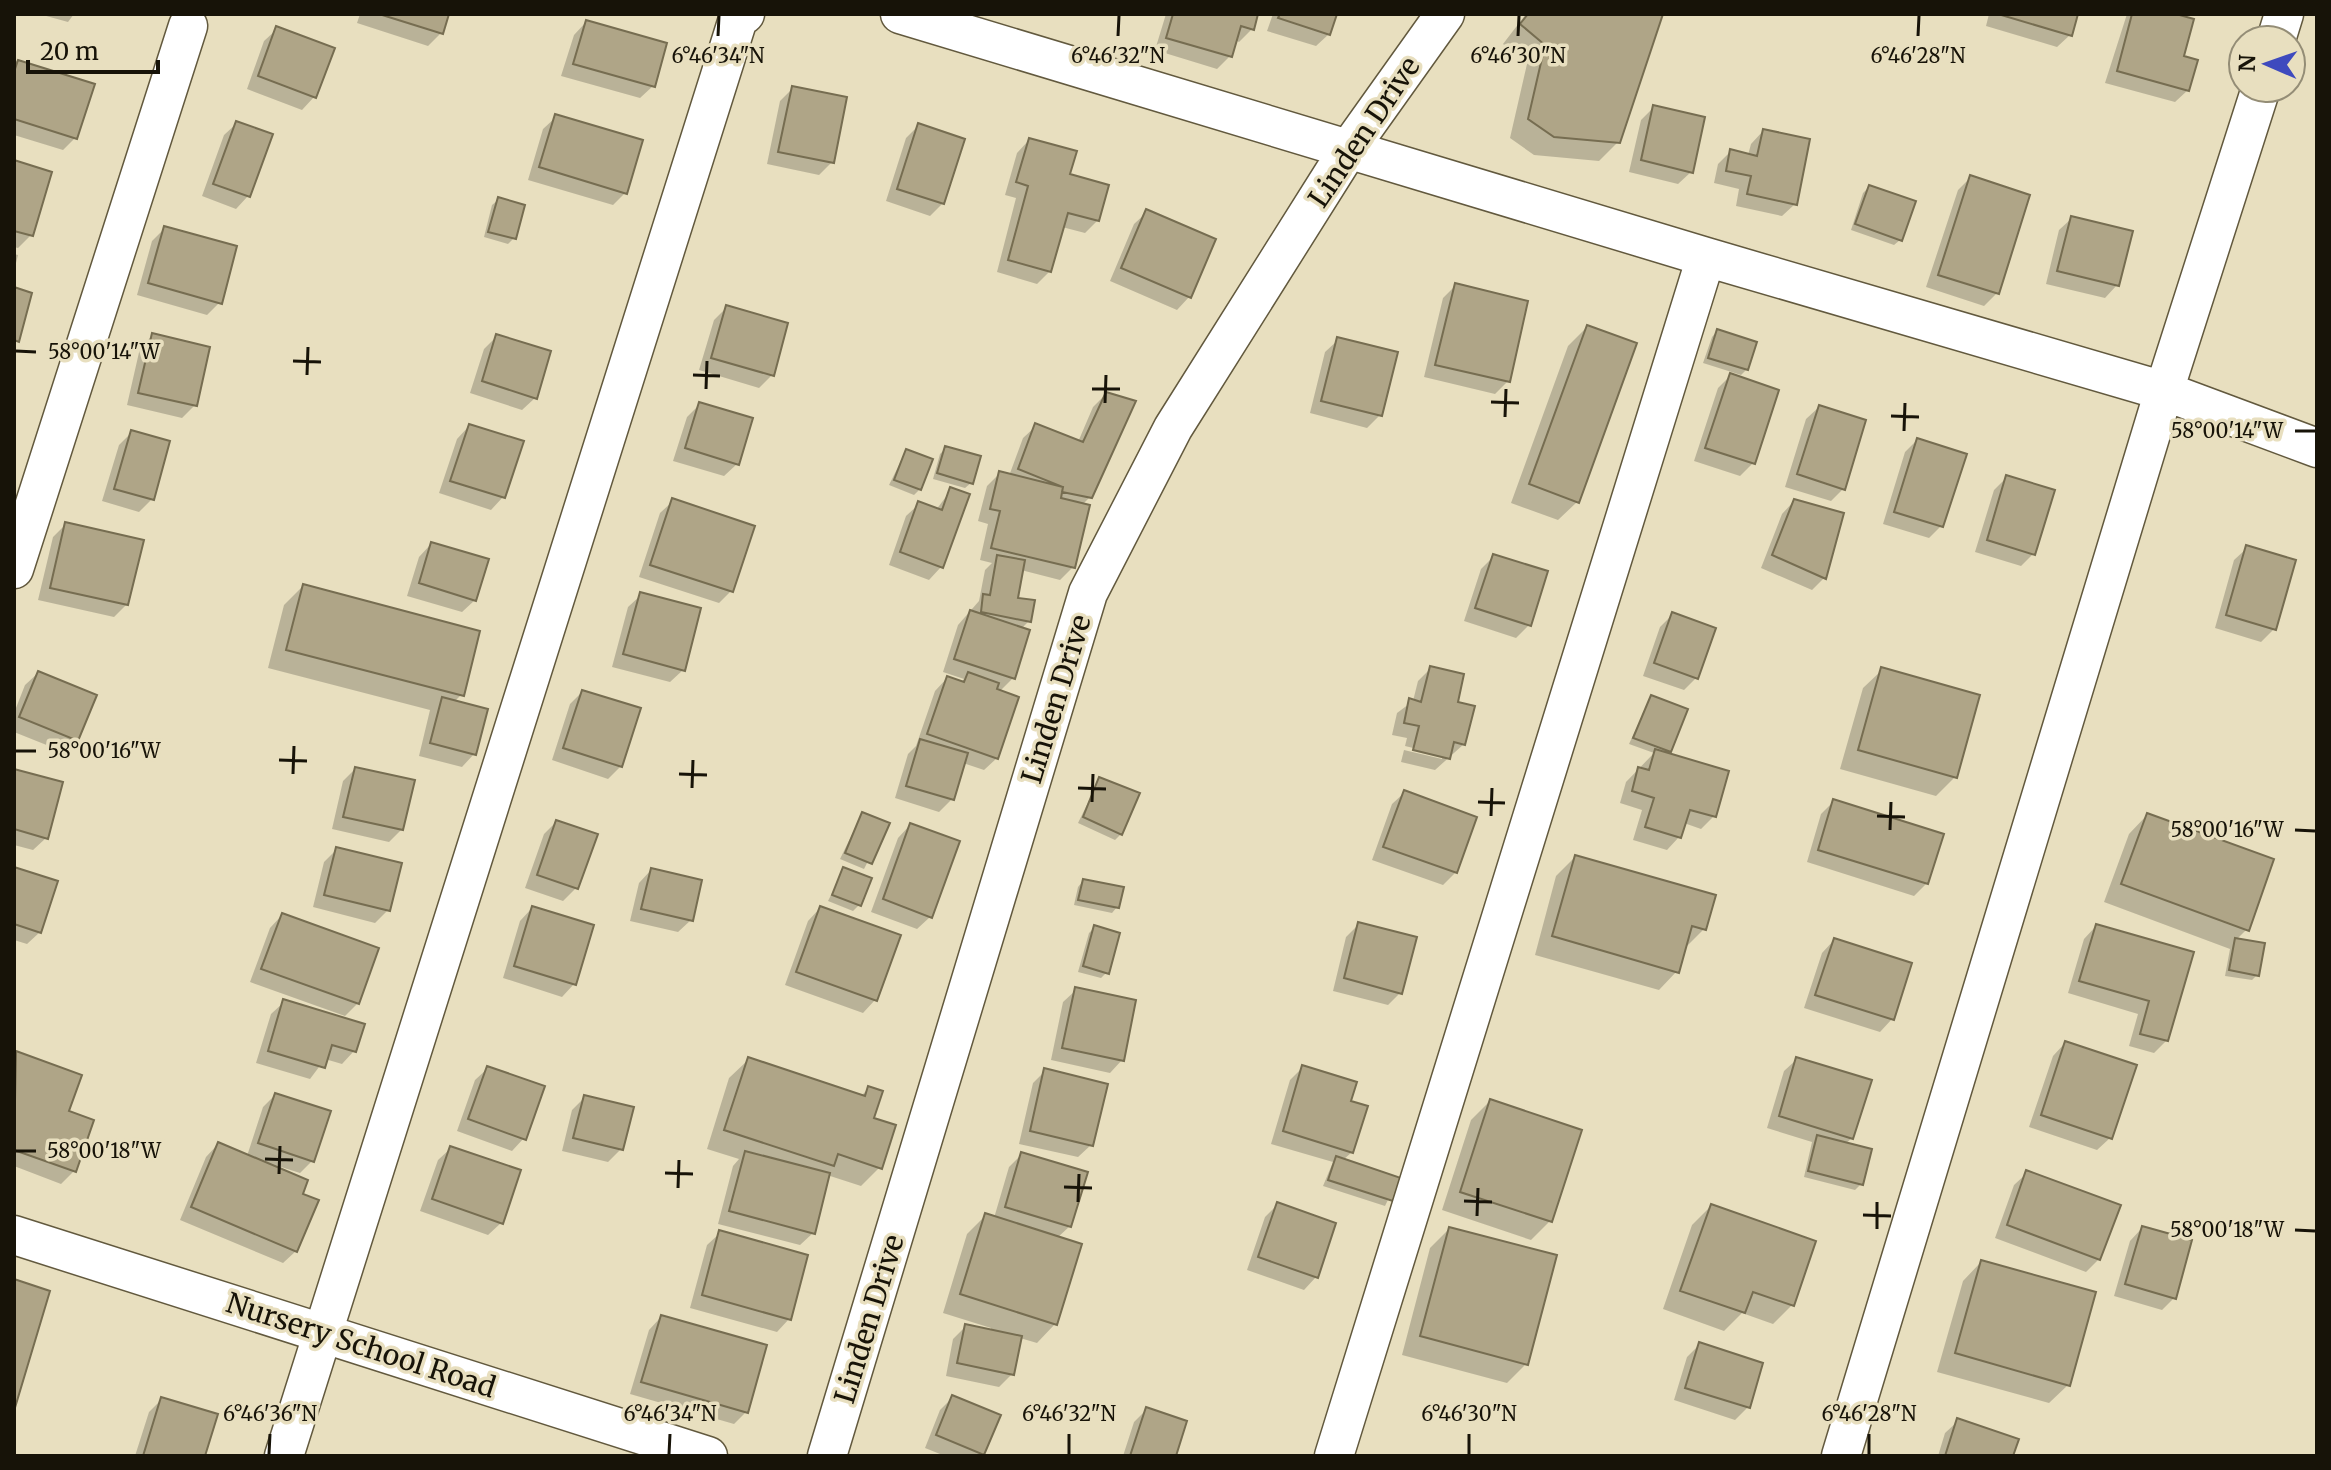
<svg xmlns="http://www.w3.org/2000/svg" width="2331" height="1470" font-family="Merriweather,serif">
<rect width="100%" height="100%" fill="#e8dfbf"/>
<path fill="#0003" d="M39,14H74L68,22Z
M360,14H447L441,33L428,46L357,23Z
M1166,14H1256L1252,29L1239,42L1235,40L1230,56L1217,69L1155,50Z
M1273,14H1335L1329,34L1316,46L1267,31Z
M1526,14H1661L1618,142L1599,161L1534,155L1510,138L1527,64L1503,44Z
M1989,14H2076L2070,35L2057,47L1986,26Z
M2127,14H2169L2188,90L2175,102L2105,83Z
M586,22L653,86L640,98L561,76L574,35Z
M277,29L314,97L302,110L247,89L264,41Z
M14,60L92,85L75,138L63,150L14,135Z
M793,88L832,162L819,175L767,164L780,101Z
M1654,107L1691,172L1678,184L1629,172L1641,120Z
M556,117L625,193L613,205L528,180L543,129Z
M237,123L248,196L236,209L202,196L224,135Z
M918,126L943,203L930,216L886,201L906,138Z
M1763,131L1795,204L1782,216L1736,206L1739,189L1714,183L1718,164L1731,151L1748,155L1751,144Z
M1029,140L1067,176L1098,220L1085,233L1062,227L1050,271L1037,284L997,272L1016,198L1005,195L1017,153Z
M14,162L31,235L18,248L14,247Z
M1970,178L1997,293L1984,306L1926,287L1958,190Z
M1869,187L1900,240L1894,245L1851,230L1863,193Z
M498,200L514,238L508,244L484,237L492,205Z
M1147,212L1213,240L1189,297L1177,310L1110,281L1134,224Z
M2072,218L2117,285L2105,298L2046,284L2059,230Z
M165,228L220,302L207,315L137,295L152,241Z
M14,254L18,255L14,271Z
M1456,285L1508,381L1495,394L1424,377L1443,298Z
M726,308L772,375L759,388L699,370L714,320Z
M1587,327L1577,502L1558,520L1511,503L1568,346Z
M1717,331L1747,369L1741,375L1703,363L1712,337Z
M152,336L195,405L182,418L127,405L140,348Z
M497,336L535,398L522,410L470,393L484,349Z
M1338,340L1380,415L1367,428L1310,413L1325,352Z
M1730,376L1753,463L1740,476L1694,461L1718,388Z
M1106,394L1090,497L1082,505L1073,567L1060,580L1021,570L1015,599L1029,621L1021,629L1013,678L999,692L997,758L984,770L963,763L952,799L939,812L895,798L908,754L916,746L935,691L947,678L960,683L964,679L943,672L958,625L979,601L985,570L992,563L980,560L988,524L978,521L987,486L1000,473L1009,476L1023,438L1036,426L1078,442L1093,407Z
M700,404L737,464L724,476L673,461L687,417Z
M1819,407L1843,489L1831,501L1785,487L1806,419Z
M469,426L503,497L491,510L439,493L457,439Z
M132,432L168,443L152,499L139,512L102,501L119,445Z
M1917,440L1941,526L1929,538L1883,524L1905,452Z
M946,448L971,483L965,488L933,479L940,454Z
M906,451L920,489L914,495L889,485Z
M2007,477L2033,554L2021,566L1975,552L1994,490Z
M951,490L941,567L929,580L889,565L906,516L919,504L936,510Z
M673,501L731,591L719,603L639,577L660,513Z
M1794,501L1824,578L1812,590L1761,568L1782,514Z
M66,524L127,604L114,617L38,600L53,537Z
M431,544L475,600L462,612L407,596L419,557Z
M2247,548L2274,629L2261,642L2215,628L2234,560Z
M1494,556L1529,625L1516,638L1464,621L1481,569Z
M303,586L462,694L454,702L474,754L462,767L419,756L430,710L268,668L284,605Z
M641,595L683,670L670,682L612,667L628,607Z
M1673,614L1696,678L1684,690L1643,676L1660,627Z
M1431,668L1455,704L1464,744L1435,770L1401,762L1404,750L1442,759V755L1405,746L1407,738L1392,735L1397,713L1413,701L1418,681Z
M1882,670L1955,777L1936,796L1840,769L1863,688Z
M38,673L77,740L64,752L14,732V713L25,685Z
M582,692L621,766L608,779L552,760L570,704Z
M1651,697L1669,751L1666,755L1714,816L1701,829L1684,823L1679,837L1667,850L1633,840L1642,810L1620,803L1626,782L1654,753L1629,744Z
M355,769L402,829L389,842L332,829L343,781Z
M14,771L46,838L33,850L14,845Z
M1099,780L1121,834L1115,840L1078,823Z
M1405,792L1456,872L1443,885L1372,860L1392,804Z
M1833,802L1927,883L1914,896L1807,862L1821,814Z
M862,814L887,824L864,869L840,859Z
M2147,815L2247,929L2236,940L2257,975L2252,980L2225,976L2230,949L2104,902L2129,834Z
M556,822L595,835L576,888L563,901L525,888L544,834Z
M910,825L930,917L917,929L871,912L898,838Z
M337,849L388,910L375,923L313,907L324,862Z
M1575,857L1704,929L1685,948L1677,971L1659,990L1535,955L1556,876Z
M14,869L40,932L27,944L14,940Z
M844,869L859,905L853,911L828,901Z
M651,870L691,920L678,932L630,921L639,883Z
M1083,881L1117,907L1112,913L1074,905L1078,887Z
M532,908L574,984L562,997L503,978L520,921Z
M820,908L875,1000L863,1013L785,985L808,921Z
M282,915L358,1003L345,1016L250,982L270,928Z
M1359,924L1400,993L1388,1005L1333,991L1346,937Z
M2096,926L2191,953L2167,1040L2154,1053L2129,1046L2138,1014L2068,993L2084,939Z
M1095,927L1107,972L1101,978L1078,972L1089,933Z
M1834,940L1892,1019L1880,1032L1804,1008L1822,953Z
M1076,990L1122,1060L1110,1073L1051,1060L1063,1002Z
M284,1002L354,1051L342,1064L325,1059L310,1079L256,1063L271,1014Z
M2065,1043L2110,1138L2097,1150L2029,1127L2053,1056Z
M16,1054L66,1113L74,1171L61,1184L14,1166Z
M1797,1059L1852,1138L1845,1144L1869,1151L1861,1184L1855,1190L1804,1177L1812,1142L1767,1128L1784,1071Z
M748,1060L860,1097L869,1088L880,1167L861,1186L827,1175L813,1233L800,1245L718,1224L733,1166L739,1159L707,1149L729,1078Z
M1303,1067L1349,1102L1352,1152L1342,1161L1398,1179L1385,1206L1323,1186L1333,1162L1271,1144L1290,1080Z
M488,1068L524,1138L512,1151L457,1131L475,1080Z
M1045,1071L1091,1145L1078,1157L1019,1144L1033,1083Z
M275,1095L312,1161L300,1173L278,1166L277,1169L300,1195L296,1251L283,1263L180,1220L206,1157L218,1144L247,1156L263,1107Z
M585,1097L621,1149L608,1162L562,1151L572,1110Z
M1490,1101L1550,1221L1531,1240L1442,1210L1471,1120Z
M451,1148L501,1223L488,1235L420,1211L438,1160Z
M1022,1154L1070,1226L1057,1238L1055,1324L1037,1343L1020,1338L1012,1374L999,1387L946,1376L953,1339L966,1326L991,1331V1328L943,1313L967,1234L986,1215L994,1218L1009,1167Z
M2027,1173L2099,1259L2086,1272L1995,1238L2014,1185Z
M1277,1205L1316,1277L1304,1290L1247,1270L1265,1217Z
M1711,1206L1792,1305L1773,1324L1742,1313L1724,1331L1663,1309L1692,1225Z
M2142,1228L2174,1298L2162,1310L2114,1296L2130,1241Z
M1449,1229L1526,1364L1507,1383L1402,1355L1430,1248Z
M720,1233L789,1319L777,1332L690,1308L707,1245Z
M1981,1262L2068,1385L2049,1403L1937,1372L1963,1281Z
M661,1317L746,1412L734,1424L630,1394L649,1330Z
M1699,1345L1748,1407L1735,1420L1674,1400L1687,1357Z
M952,1398L982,1454L980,1456H945L925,1448L940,1410Z
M162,1399L203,1456H135L149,1412Z
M1146,1410L1174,1456H1123L1134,1422Z
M1958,1421L2011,1456H1938L1945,1433Z"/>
<path fill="#afa587" stroke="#766d51" stroke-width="2" d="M379,14H449L443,34Z
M1173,14H1258L1254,30L1241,26L1232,57L1166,38Z
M1280,14H1337L1330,35L1278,18Z
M1528,14H1663L1620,143L1554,137L1528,119L1545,45L1520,24Z
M1998,14H2078L2072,36Z
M2132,14H2176L2194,19L2184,56L2198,60L2189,91L2117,71Z
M586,20L667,43L655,87L573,64Z
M276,26L335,48L316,98L258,76Z
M18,60L95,84L77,139L14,119V72Z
M792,86L847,97L834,163L778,152Z
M1653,105L1705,117L1693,173L1641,160Z
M555,114L643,140L627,194L539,167Z
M236,121L273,134L250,197L213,184Z
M918,123L965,139L944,204L897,189Z
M1763,129L1810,139L1797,205L1747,194L1751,176L1726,171L1730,149L1757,156Z
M1029,138L1077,151L1070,174L1109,185L1099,221L1068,213L1051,272L1008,260L1028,186L1016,182Z
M14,160L52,172L33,236L14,231Z
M1970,175L2030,195L1999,294L1938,275Z
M1869,185L1916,201L1902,241L1855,224Z
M498,197L525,205L516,239L488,232Z
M1146,209L1216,239L1191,298L1121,268Z
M2071,216L2133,231L2119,286L2057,271Z
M164,226L237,246L222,304L148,283Z
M1455,283L1528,301L1510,382L1435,365Z
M14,287L32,293L19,342L14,340Z
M726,305L788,323L774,376L711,358Z
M1587,325L1637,343L1579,503L1529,484Z
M1717,329L1757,342L1748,370L1708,358Z
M152,333L210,347L197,406L138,393Z
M496,334L551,351L537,399L482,381Z
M1337,337L1398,352L1382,416L1321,401Z
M1730,373L1779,390L1755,464L1705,448Z
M1106,392L1136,401L1092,498L1062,492L1063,487L1018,469L1035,423L1083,442Z
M699,402L753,418L739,465L685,448Z
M1819,405L1866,420L1845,490L1797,474Z
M469,424L524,441L505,498L450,481Z
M131,430L170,441L154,500L114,489Z
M1917,438L1967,454L1943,527L1894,512Z
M945,446L981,456L973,484L937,473Z
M906,449L933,459L921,490L894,480Z
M999,471L1063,487L1061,498L1090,505L1075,568L991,548L1000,511L990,509Z
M2006,475L2055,490L2035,555L1987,540Z
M950,487L970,494L943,568L900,552L918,501L942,510Z
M672,498L755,526L733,592L650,565Z
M1794,499L1844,513L1826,579L1772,555Z
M65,522L144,540L128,605L50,588Z
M431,542L489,559L476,601L419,583Z
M2246,545L2296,560L2276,630L2226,615Z
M1493,554L1548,571L1531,626L1475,608Z
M997,555L1025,560L1018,598L1035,600L1031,622L981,612L983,594L990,595Z
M303,584L480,631L464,696L286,650Z
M640,592L701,608L685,671L623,654Z
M970,610L1030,630L1015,679L954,659Z
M1672,612L1716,628L1698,679L1654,663Z
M1430,666L1464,674L1458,702L1475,706L1465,745L1454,742L1450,759L1413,750L1419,726L1404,723L1409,698L1421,702Z
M1881,667L1980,695L1957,778L1858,750Z
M38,671L97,695L78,741L19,717Z
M968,672L999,683L997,689L1019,697L998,759L927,734L947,676L964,682Z
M582,690L641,708L622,767L563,748Z
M1651,695L1688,709L1671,752L1633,738Z
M442,697L488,709L476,755L430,743Z
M920,739L968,753L954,800L906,786Z
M1655,749L1729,771L1716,817L1690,810L1681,838L1645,827L1654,798L1632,791L1638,767L1649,770Z
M355,767L415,780L403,830L343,817Z
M14,769L63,782L48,839L14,829Z
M1099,777L1140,793L1122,835L1083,817Z
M1404,790L1477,817L1457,873L1383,847Z
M1833,799L1944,834L1928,884L1818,850Z
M862,812L890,823L872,864L845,853Z
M2147,813L2274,859L2249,931L2121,884Z
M556,820L598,834L578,889L537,875Z
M910,823L960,841L932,918L883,899Z
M336,847L402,863L390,911L324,895Z
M1575,855L1716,895L1706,930L1692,926L1679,973L1552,936Z
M14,867L58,881L41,933L14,924Z
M843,867L872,878L861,906L832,895Z
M651,868L702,880L693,921L641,909Z
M1083,879L1124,887L1119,908L1078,900Z
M532,906L594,925L576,985L514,966Z
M820,906L901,935L877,1001L796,972Z
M282,913L379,948L359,1004L261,969Z
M1358,922L1417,937L1402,994L1344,978Z
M2096,924L2194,952L2168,1041L2140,1034L2149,1001L2079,981Z
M1094,925L1120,933L1109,974L1083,966Z
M1834,938L1912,963L1894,1020L1815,995Z
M2235,938L2265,943L2259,976L2229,970Z
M1075,987L1136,1000L1124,1061L1062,1048Z
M283,999L365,1024L356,1052L332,1045L325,1068L268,1051Z
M2065,1041L2137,1065L2112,1139L2041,1115Z
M16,1051L82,1075L69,1111L94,1120L76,1172L14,1150Z
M748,1057L865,1096L868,1086L883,1091L874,1118L896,1125L882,1169L838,1154L834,1166L724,1130Z
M1796,1057L1872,1080L1853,1139L1779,1116Z
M1302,1065L1357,1082L1351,1101L1368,1106L1353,1153L1283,1131Z
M487,1066L545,1086L526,1140L468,1119Z
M1044,1068L1108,1084L1093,1146L1030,1131Z
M275,1093L331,1111L314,1162L258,1143Z
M584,1095L634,1107L623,1150L573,1138Z
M1490,1099L1582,1130L1552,1222L1460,1192Z
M1817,1135L1872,1149L1863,1185L1808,1171Z
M218,1142L308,1180L303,1194L319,1200L297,1252L191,1207Z
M450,1146L521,1170L503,1224L432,1199Z
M745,1151L830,1173L815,1234L729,1211Z
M1021,1152L1088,1172L1071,1227L1005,1207Z
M1336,1156L1401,1178L1393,1201L1328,1180Z
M2026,1170L2121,1205L2100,1260L2007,1225Z
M1277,1202L1336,1223L1318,1278L1258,1257Z
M1711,1204L1816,1241L1794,1306L1753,1292L1745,1313L1680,1291Z
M985,1213L1082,1244L1057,1325L960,1294Z
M2142,1226L2192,1240L2176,1299L2125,1284Z
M1449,1227L1557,1255L1528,1365L1420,1336Z
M719,1230L808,1255L791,1320L702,1295Z
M1981,1260L2096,1292L2070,1386L1955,1353Z
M14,1279L50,1291L14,1411Z
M661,1315L767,1345L748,1413L641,1382Z
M965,1324L1022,1336L1014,1375L957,1363Z
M1699,1342L1763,1363L1750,1408L1685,1388Z
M952,1395L1001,1415L984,1455L936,1435Z
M161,1397L218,1414L205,1456H143Z
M1146,1407L1187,1421L1176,1456H1130Z
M1957,1418L2019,1439L2013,1456H1945Z"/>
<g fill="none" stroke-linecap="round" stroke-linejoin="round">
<defs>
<path id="street" d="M900,14L1706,257L2164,391L2317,448
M2276,40L2284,14
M14,569L188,26
M14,1235L708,1456
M284,1456L738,19L745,14
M827,1456L1088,593L1173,428L1348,150L1445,14
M1334,1456L1706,257
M1841,1456L2164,391L2261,88"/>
</defs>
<use href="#street" stroke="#62593e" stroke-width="41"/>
<use href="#street" stroke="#fff" stroke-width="38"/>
</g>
<path fill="none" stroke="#171308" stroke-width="3" d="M718,36L719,16M1118,36L1119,16M1518,36L1519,16M1918,36L1919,16M16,351L36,352M293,361L321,362M307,375L308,347M693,375L720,376M706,389L707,361M1092,389H1120M1491,402L1519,403M1105,403L1106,375M1891,416L1919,417M1505,417L1506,389M1904,431L1905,403M2295,431H2315M16,751H36M279,760L307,761M293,774L294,746M679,774L707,775M692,788L693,760M1078,788L1106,789M1092,802L1093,774M1478,802L1505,803M1491,816L1492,788M1877,816L1905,817M1890,830L1891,802M2295,830L2315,831M16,1151H36M265,1159L293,1160M665,1173L693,1174M279,1174L280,1146M1064,1187L1092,1188M678,1188L679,1160M1464,1201L1492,1202M1078,1202L1079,1174M1863,1215L1891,1216M1477,1216L1478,1188M1877,1229V1202M2295,1230L2315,1231M269,1454L270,1434M669,1454L670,1434M1069,1454V1434M1469,1454V1434M1869,1454V1434"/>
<g text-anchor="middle" stroke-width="7" stroke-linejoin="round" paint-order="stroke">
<g font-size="28" fill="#171308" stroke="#e8dfbf">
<text transform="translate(1364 132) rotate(-56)" y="10">Linden Drive</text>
<text transform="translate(1056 699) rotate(-73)" y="10">Linden Drive</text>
<text transform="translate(869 1319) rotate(-73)" y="10">Linden Drive</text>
<text transform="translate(361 1345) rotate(18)" y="10">Nursery School Road</text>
</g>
</g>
<g font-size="20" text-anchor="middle" fill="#171308" stroke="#e8dfbf" stroke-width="7" stroke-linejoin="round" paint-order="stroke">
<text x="718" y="63">6°46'34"N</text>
<text x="1118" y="63">6°46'32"N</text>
<text x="1518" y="63">6°46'30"N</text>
<text x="1918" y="63">6°46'28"N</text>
<text x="104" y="359">58°00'14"W</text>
<text x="2227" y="438">58°00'14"W</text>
<text x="104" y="758">58°00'16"W</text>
<text x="2227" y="837">58°00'16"W</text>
<text x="104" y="1158">58°00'18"W</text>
<text x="2227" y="1237">58°00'18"W</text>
<text x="270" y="1421">6°46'36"N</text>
<text x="670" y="1421">6°46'34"N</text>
<text x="1069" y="1421">6°46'32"N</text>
<text x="1469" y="1421">6°46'30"N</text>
<text x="1869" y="1421">6°46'28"N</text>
</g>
<rect width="2331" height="1470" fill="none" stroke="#171308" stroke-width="32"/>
<g transform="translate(2267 64) rotate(272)"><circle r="38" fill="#e8dfbf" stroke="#948d76" stroke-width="2"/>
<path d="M0-6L14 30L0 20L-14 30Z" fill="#3e4abe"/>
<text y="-12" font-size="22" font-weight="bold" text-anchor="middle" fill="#171308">N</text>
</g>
<path d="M28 60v12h130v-12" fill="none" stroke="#171308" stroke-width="4"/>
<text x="40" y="60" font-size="24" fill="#171308" stroke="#e8dfbf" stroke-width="6" paint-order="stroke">20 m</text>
</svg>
